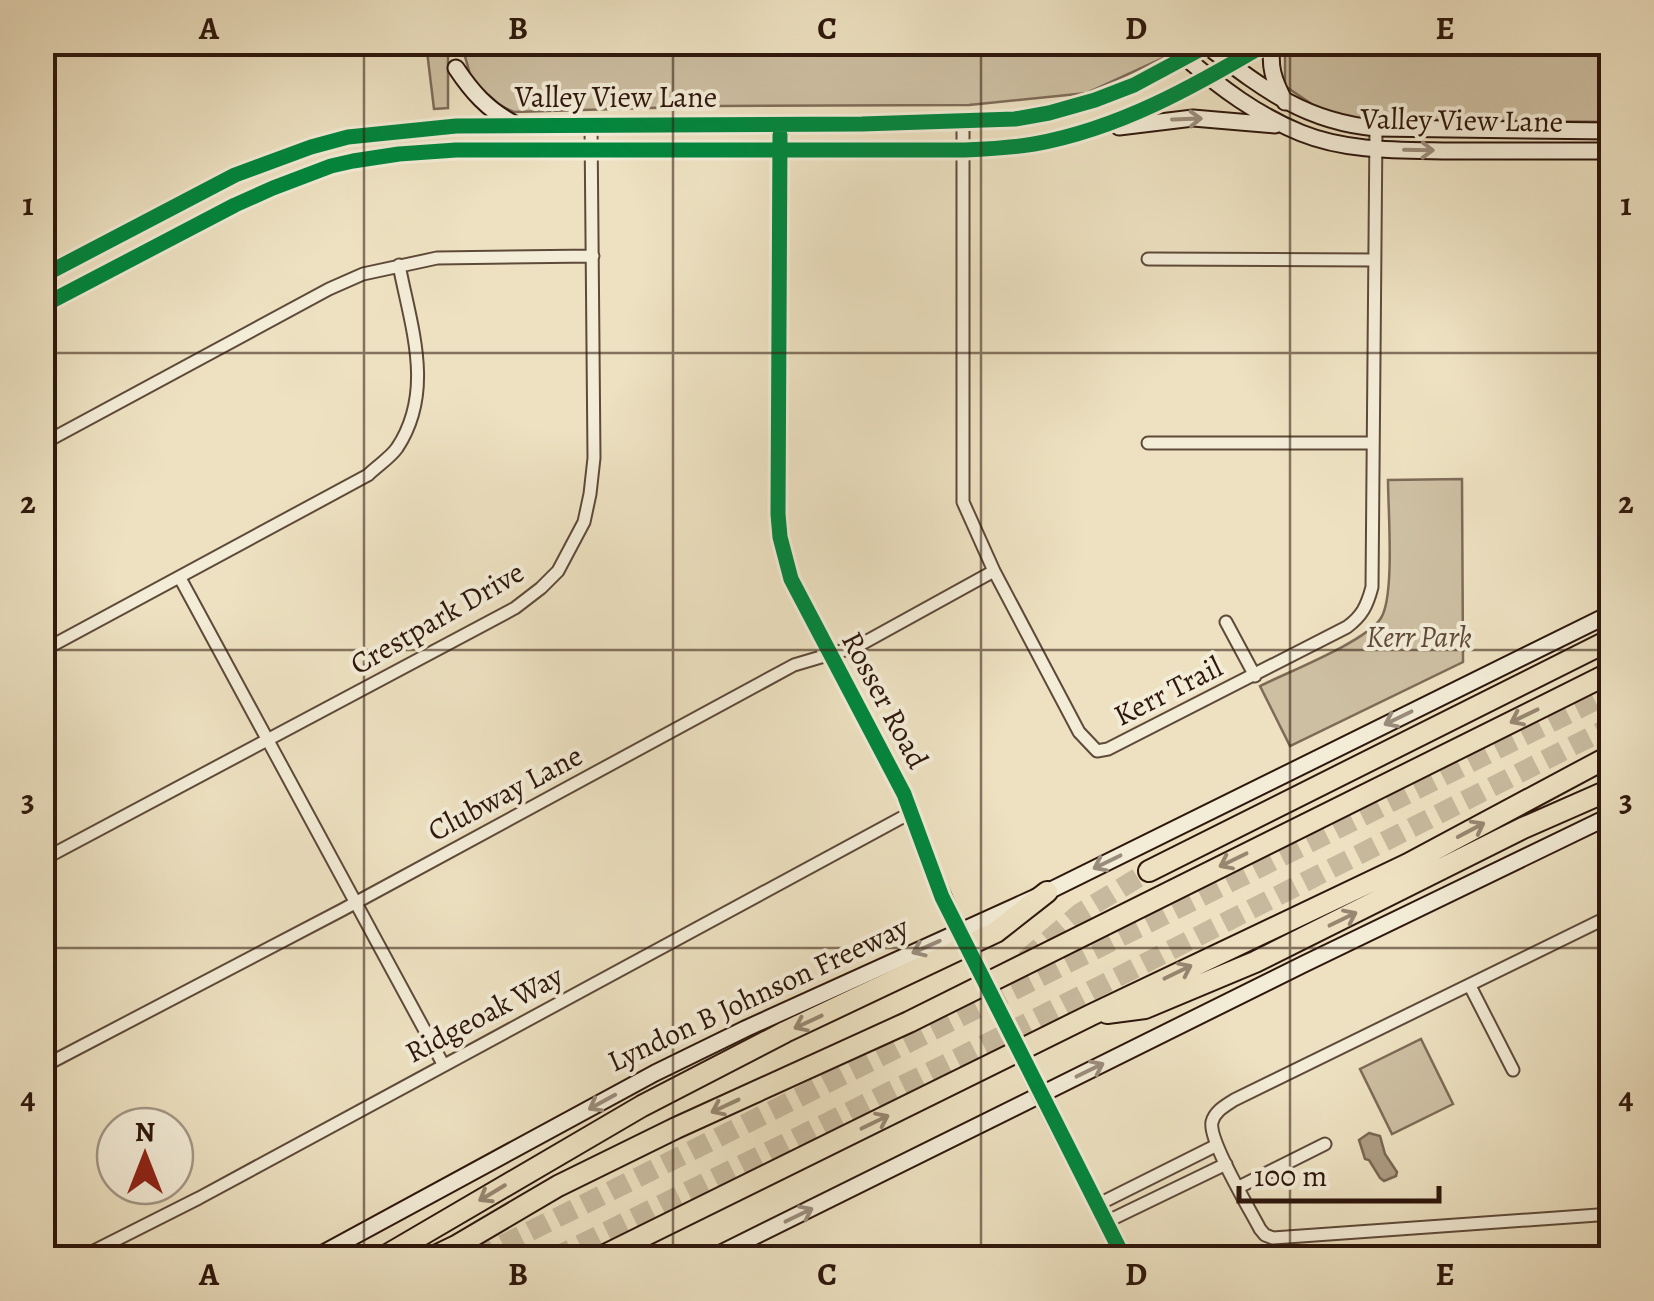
<svg xmlns="http://www.w3.org/2000/svg" width="1654" height="1301" font-family="Alegreya,serif">
<rect width="100%" height="100%" fill="#ede1c1"/>
<filter id="stains"><feTurbulence type="fractalNoise" baseFrequency=".002" numOctaves="4"/><feColorMatrix values="0 0 0 0 .2 0 0 0 0 .09 0 0 0 0 .02 0 0 0 .5 -.17"/></filter>
<radialGradient id="worn" r=".72"><stop offset=".6" stop-color="#630" stop-opacity="0"/><stop offset="1" stop-color="#630" stop-opacity=".3"/></radialGradient>
<path fill="#cdbfa2" stroke="#7e6b57" stroke-width="2.5" d="M465,42L1196,43L1087,93L969,105L718,106L514,112L476,95L464,53Z
M1295,42L1611,43V122L1357,119L1319,109L1285,86V48Z
M426,43H448V108L434,109Z
M1462,479L1463,662L1290,746L1260,686C1288,672 1367,641 1381,618C1395,596 1388,509 1388,480Z
M1421,1039L1453,1104L1392,1134L1360,1069Z"/>
<path fill="#ac9c83" stroke="#7a6753" stroke-width="2.5" d="M1369,1133L1380,1136L1385,1154L1397,1172L1396,1176L1384,1181L1380,1178L1369,1160L1365,1159L1359,1140Z"/>
<g fill="none" stroke-linecap="round" stroke-linejoin="round">
<path stroke="#c7b99d" stroke-width="20" stroke-dasharray="20 10" stroke-linecap="butt" d="M1025,960L1080,913L1149,871
M476,1258L1612,692
M553,1258L960,1057L1612,726"/>
<defs>
<path id="street" d="M963,121V502L994,571L1079,732L1097,751L1108,749L1347,627C1362,616 1367,606 1372,587L1376,128
M1148,259L1374,260
M1148,443H1372
M42,444L329,289L363,274L437,258L593,256
M180,578L443,1064
M1226,622L1255,676
M42,651L368,475C377,466 390,458 397,448C435,391 411,327 399,265
M42,860L515,608L541,588L558,571L584,522L590,494L594,458L591,125
M1612,915L1234,1100C1225,1106 1215,1111 1212,1122C1208,1140 1249,1208 1260,1229L1265,1235L1273,1238L1612,1214
M1470,986L1513,1070
M42,1067L342,910L794,665L858,646L994,571
M1239,1187L1325,1144
M1097,1205L1217,1145
M1106,1222L1226,1164
M80,1258L199,1198L912,812"/>
<path id="secondary" d="M1273,42C1268,66 1274,81 1285,102
M1207,46C1262,88 1305,122 1376,128L1612,131
M1186,58C1221,88 1257,115 1301,133C1348,152 1400,150 1451,151C1505,151 1558,151 1612,151
M456,68C472,92 487,109 513,123
M780,125L778,514L780,537L791,579L904,794L931,869L950,912
M1119,127L1193,118L1275,125
M42,276L235,175L311,147L348,137L456,126L862,124L1015,119L1049,113L1095,100L1134,85L1214,42
M42,306L235,205L273,188L331,166L353,161L399,154L456,150H964C987,149 1011,148 1034,144C1119,129 1195,86 1269,42
M1047,1107L1124,1258
M314,1258L655,1073L745,1029L1047,892L1612,613
M711,1258L1304,964L1612,815"/>
<path id="highway" d="M1149,871L1612,639
M1107,1013L1145,1008L1255,962L1523,828L1612,789
M382,1258L642,1106L785,1032L996,932L1047,892
M431,1258L456,1246L558,1186L676,1128L909,1022L1612,672
M599,1258L1091,1015L1408,864L1612,755"/>
</defs>
<use href="#street" stroke="#5e4a39" stroke-width="15"/>
<use href="#secondary" stroke="#2e170c" stroke-width="19"/>
<use href="#highway" stroke="#2e170c" stroke-width="24"/>
<use href="#street" stroke="#f3ecd7" stroke-width="11"/>
<use href="#secondary" stroke="#f3ecd7" stroke-width="15"/>
<use href="#highway" stroke="#ede1c1" stroke-width="20"/>
<defs>
<path id="secondary-bridge" d="M950,912L1047,1107"/>
</defs>
<use href="#secondary-bridge" stroke="#2e170c" stroke-width="19" stroke-linecap="butt"/>
<use href="#secondary-bridge" stroke="#f3ecd7" stroke-width="15"/>
<defs>
<path id="cycleway" d="M780,135L778,514L780,537L791,579L904,794L942,897L1124,1258
M42,276L235,175L311,147L348,137L456,126L862,124L1015,119L1049,113L1095,100L1134,85L1214,42
M42,306L235,205L273,188L331,166L353,161L399,154L456,150H964C987,149 1011,148 1034,144C1119,129 1195,86 1269,42"/>
</defs>
<use href="#cycleway" stroke="#f3ecd7" stroke-width="21"/>
<use href="#cycleway" stroke="#00873e" stroke-width="15"/>
</g>
<defs><path id="oneway-shaft" d="M-6 0H5M1.5-3L5.5 0L1.5 3" fill="none" stroke-width="1.6" stroke-linecap="round" stroke-linejoin="round" transform="scale(2.5)"/></defs>
<g stroke="#9a8c7c">
<use href="#oneway-shaft" transform="translate(1187 119) rotate(-2)"/>
<use href="#oneway-shaft" transform="translate(1419 150) rotate(1)"/>
<use href="#oneway-shaft" transform="translate(1398 718) rotate(154)"/>
<use href="#oneway-shaft" transform="translate(1107 862) rotate(154)"/>
<use href="#oneway-shaft" transform="translate(926 947) rotate(156)"/>
<use href="#oneway-shaft" transform="translate(1090 1070) rotate(-26)"/>
<use href="#oneway-shaft" transform="translate(602 1102) rotate(151)"/>
<use href="#oneway-shaft" transform="translate(799 1215) rotate(-26)"/>
</g>
<g stroke="#978670">
<use href="#oneway-shaft" transform="translate(1524 716) rotate(154)"/>
<use href="#oneway-shaft" transform="translate(1471 830) rotate(-28)"/>
<use href="#oneway-shaft" transform="translate(1233 860) rotate(154)"/>
<use href="#oneway-shaft" transform="translate(1343 919) rotate(-26)"/>
<use href="#oneway-shaft" transform="translate(1178 972) rotate(-26)"/>
<use href="#oneway-shaft" transform="translate(808 1022) rotate(155)"/>
<use href="#oneway-shaft" transform="translate(725 1106) rotate(155)"/>
<use href="#oneway-shaft" transform="translate(875 1122) rotate(-26)"/>
<use href="#oneway-shaft" transform="translate(492 1193) rotate(149)"/>
</g>
<path fill="none" stroke="#2e170c" stroke-width="2.5" stroke-opacity="0.55" d="M364,42V1258M673,42V1258M981,42V1258M1290,42V1258M42,353H1612M42,650H1612M42,948H1612"/>
<g text-anchor="middle" stroke-width="8" stroke-linejoin="round" paint-order="stroke">
<g font-size="30" fill="#2e170c" stroke="#f3ecd7">
<text x="616" y="107">Valley View Lane</text>
<text transform="translate(1462 120) rotate(1)" y="10">Valley View Lane</text>
<text transform="translate(437 618) rotate(-30)" y="10">Crestpark Drive</text>
<text transform="translate(1168 691) rotate(-27)" y="10">Kerr Trail</text>
<text transform="translate(885 700) rotate(62)" y="10">Rosser Road</text>
<text transform="translate(505 793) rotate(-28)" y="10">Clubway Lane</text>
<text transform="translate(758 994) rotate(-25)" y="10">Lyndon B Johnson Freeway</text>
<text transform="translate(484 1014) rotate(-28)" y="10">Ridgeoak Way</text>
</g>
<g font-size="30" font-style="italic" fill="#5e4939" stroke="#f3ecd7">
<text x="1419" y="647">Kerr Park</text>
</g>
</g>
<rect width="1654" height="1301" fill="none" stroke="#ede1c1" stroke-width="110"/>
<g transform="translate(145 1156)"><circle r="48" fill="#f3ecd7" stroke="#a49786" stroke-width="2.5"/>
<path d="M0-8L18 38L0 25L-18 38Z" fill="#8f2418"/>
<text y="-15" font-size="28" font-weight="bold" text-anchor="middle" fill="#2e170c">N</text>
</g>
<path d="M1239 1186v15h200v-15" fill="none" stroke="#2e170c" stroke-width="5"/>
<text x="1254" y="1186" font-size="30" fill="#2e170c" stroke="#f3ecd7" stroke-width="8" paint-order="stroke">100 m</text>
<rect x="55" y="55" width="1544" height="1191" fill="none" stroke="#2e170c" stroke-width="4"/>
<g font-size="32" text-anchor="middle" font-weight="bold" fill="#2e170c">
<text x="209" y="39">A</text>
<text x="518" y="39">B</text>
<text x="827" y="39">C</text>
<text x="1136" y="39">D</text>
<text x="1445" y="39">E</text>
<text x="28" y="215">1</text>
<text x="1626" y="215">1</text>
<text x="28" y="513">2</text>
<text x="1626" y="513">2</text>
<text x="28" y="811">3</text>
<text x="1626" y="811">3</text>
<text x="28" y="1108">4</text>
<text x="1626" y="1108">4</text>
<text x="209" y="1285">A</text>
<text x="518" y="1285">B</text>
<text x="827" y="1285">C</text>
<text x="1136" y="1285">D</text>
<text x="1445" y="1285">E</text>
</g>
<rect width="100%" height="100%" filter="url(#stains)"/>
<rect width="100%" height="100%" fill="url(#worn)"/>
</svg>
